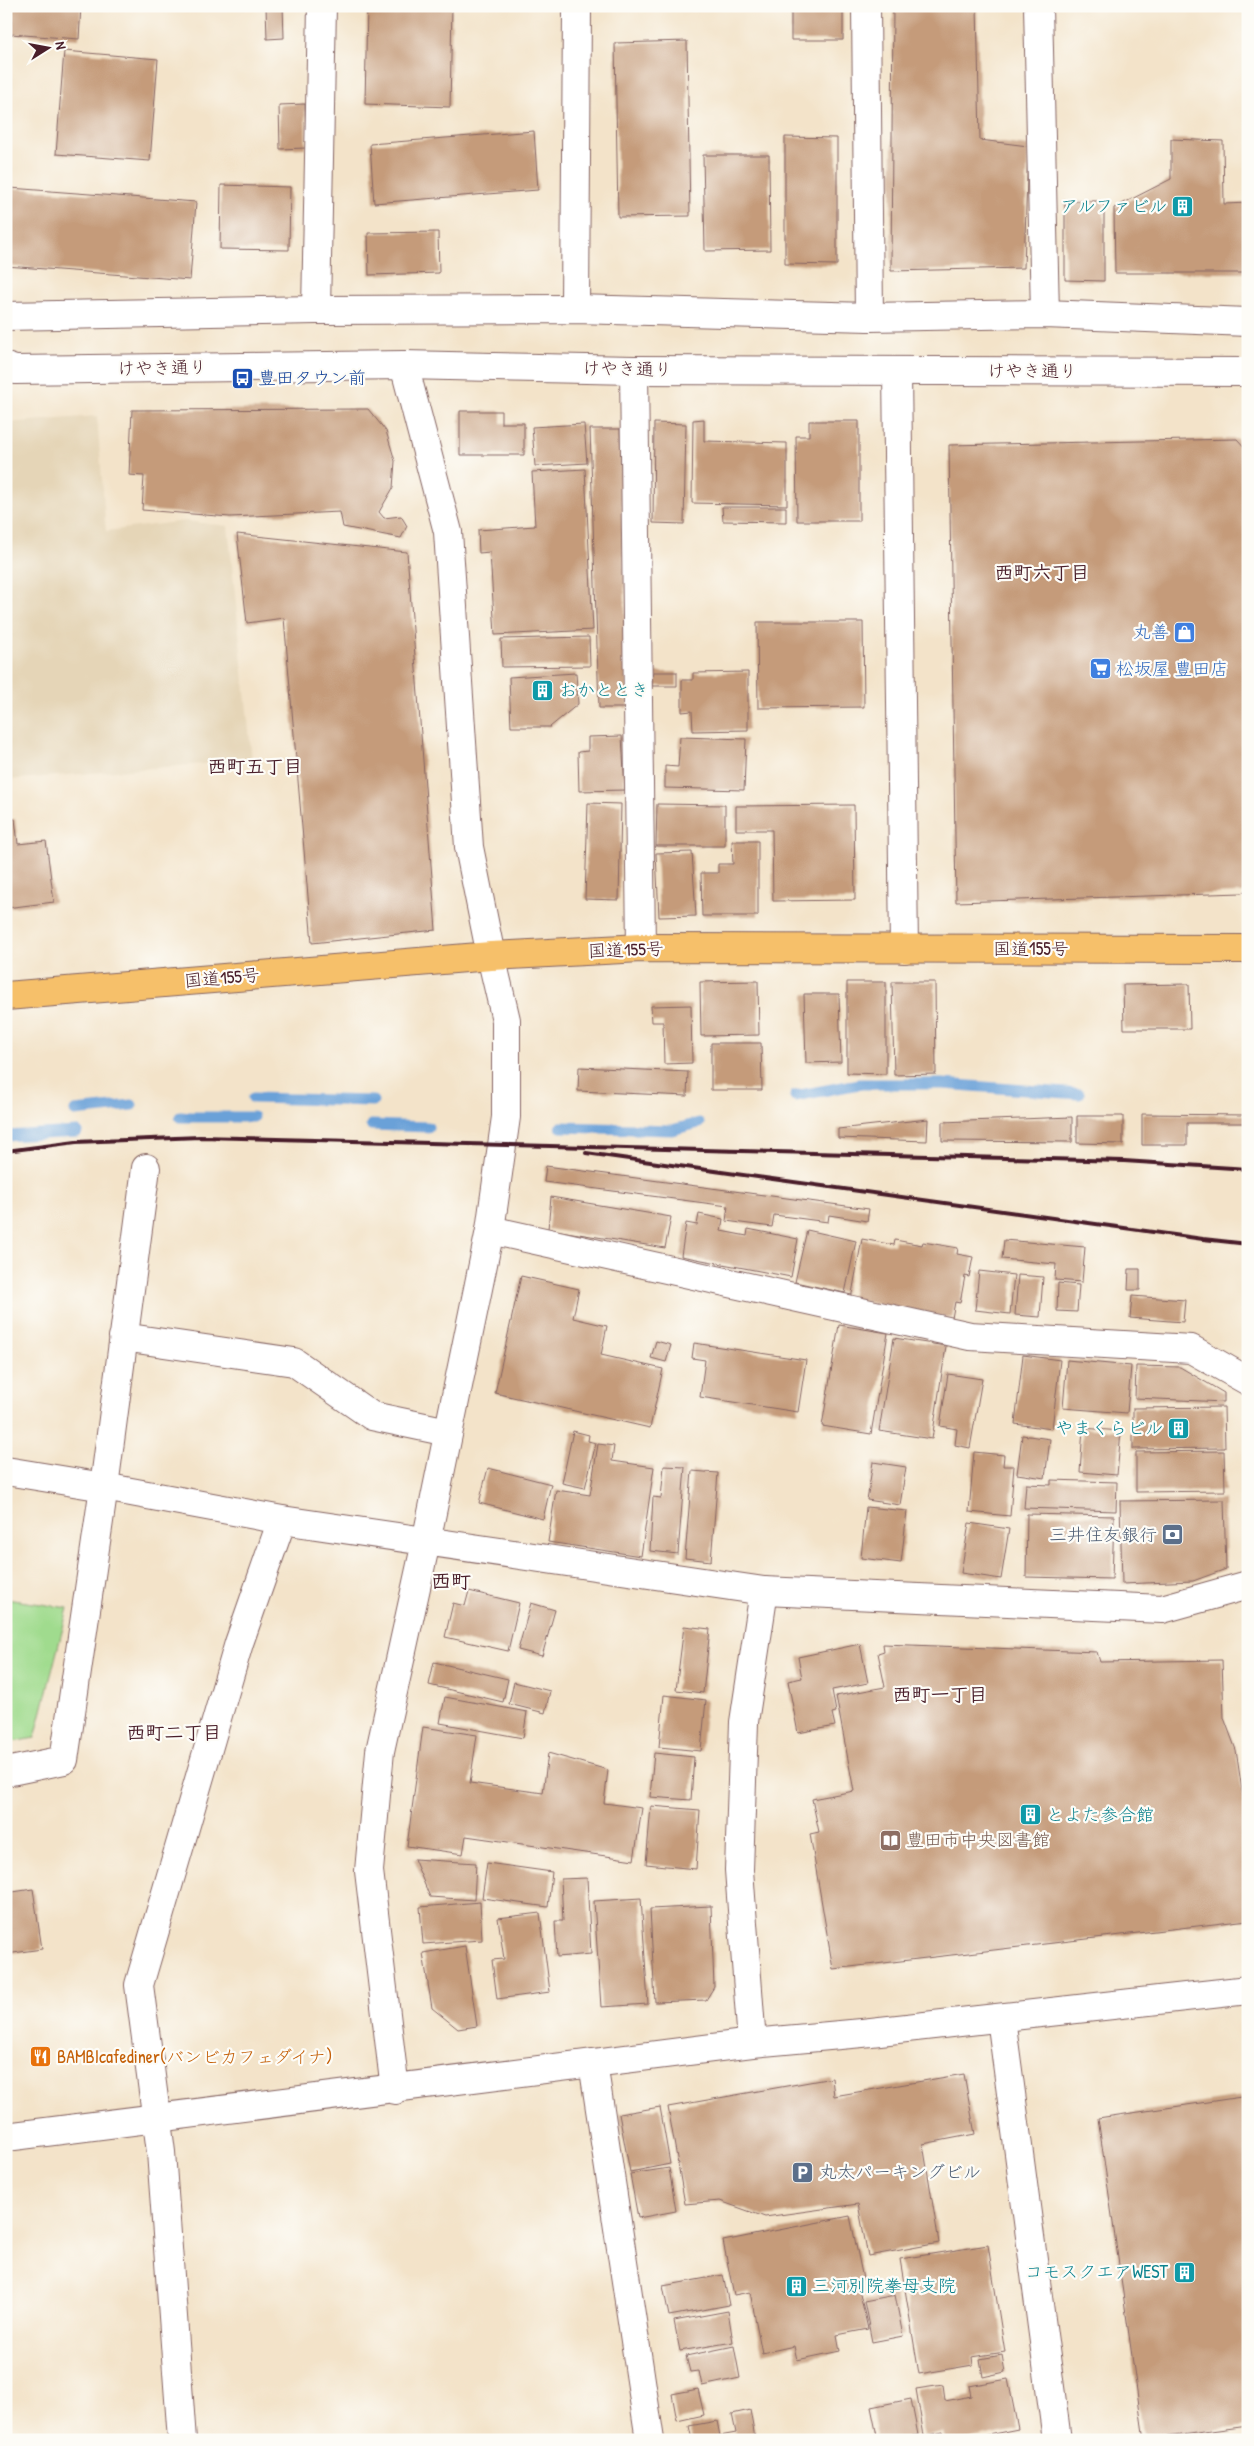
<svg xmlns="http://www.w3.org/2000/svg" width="1254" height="2446" font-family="'Patrick Hand','Klee One',sans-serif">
<rect width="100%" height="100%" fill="#fdfcf7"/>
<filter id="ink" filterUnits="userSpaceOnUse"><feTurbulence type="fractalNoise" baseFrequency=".02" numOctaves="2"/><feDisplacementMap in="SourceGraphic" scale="10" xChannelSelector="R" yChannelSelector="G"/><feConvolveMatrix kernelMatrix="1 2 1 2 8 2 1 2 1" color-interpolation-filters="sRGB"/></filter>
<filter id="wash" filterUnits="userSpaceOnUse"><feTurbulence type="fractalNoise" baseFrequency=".0096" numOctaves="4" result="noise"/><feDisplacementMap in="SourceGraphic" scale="20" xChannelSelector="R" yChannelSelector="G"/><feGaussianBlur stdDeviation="1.12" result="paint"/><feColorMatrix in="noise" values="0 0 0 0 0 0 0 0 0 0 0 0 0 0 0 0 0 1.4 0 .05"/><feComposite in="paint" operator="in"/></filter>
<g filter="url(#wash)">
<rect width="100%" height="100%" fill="#f3e3c9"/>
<path fill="#e5d5b7" d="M97,416L106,531L185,521L228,526L252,760L6,780V423Z"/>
<path fill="#a0db8e" stroke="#757d5c" d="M6,1599L68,1608L35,1738L6,1743Z"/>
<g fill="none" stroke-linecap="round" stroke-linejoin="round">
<path stroke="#6ba1d8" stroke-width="11" d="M795,1096L859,1084H943L1079,1094
M253,1098L373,1101
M75,1111L132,1105
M180,1117H253
M371,1125L428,1127
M561,1127L672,1130L699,1123
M6,1136L77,1132"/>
</g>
<g id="blocks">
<path fill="#c59b7a" d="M12,6H81L79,39L10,34Z
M266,6H283L284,38L267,39Z
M367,6H452L450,107L365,104Z
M791,6H843V40H791Z
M893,6H977L980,140L1028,146L1024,268L891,271Z
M687,41L690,216L618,217L615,43Z
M64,51L158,59L150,161L56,154Z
M305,104L306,148L280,149L279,105Z
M534,131L538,190L374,203L370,144Z
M785,137L837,138V265L785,264Z
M1171,139L1223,141L1224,204L1248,203V273H1115L1114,208L1171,179Z
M703,155H769L770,250L705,251Z
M221,185L290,187L289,250L220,249Z
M10,188L196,202L190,280L6,266Z
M1065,201H1104V281L1065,280Z
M438,232L439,273L369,275L368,233Z
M368,409L386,431L395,461L393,488L379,512L384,518L401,516L407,526L401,538L343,527L340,512L230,517L142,510L144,476L129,475L132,410Z
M460,411H501V423H524V455H460Z
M704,419V441L787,443V505L692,503L693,420Z
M809,421H859V521H797L796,436H809Z
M654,423L686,424L684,524L653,523Z
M584,424L587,463L535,466L532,427Z
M590,429H620L628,708H599Z
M1237,439L1248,451V887L1242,893L956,902L949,445Z
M585,469L593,630L495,635L490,552L479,553L478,530L535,526L532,472Z
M722,507H786V522L723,521Z
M237,534L407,552L436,930L312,943L284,618L247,623Z
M757,622H863L864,707L758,708Z
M589,637L590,666L502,667L501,639Z
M653,672H677V686H652Z
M748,672V730L693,731L692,711L682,712V680H693V673Z
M576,673L578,704L550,727H511L509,677Z
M622,736L625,790L579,791L578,752L588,751V737Z
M680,737L746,739L744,790L665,788V766L678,767Z
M588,803L621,804L619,900L585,899Z
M657,804L725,805V846H656Z
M854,805L855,900L773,901L772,830H736V806Z
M15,819L18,844L46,841L54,902L6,908V820Z
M732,841H758V916H702L701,873H718V864H733Z
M692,852L696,916L659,917L656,853Z
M758,981L759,1035L701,1036L700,982Z
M847,982H886V1074L847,1073Z
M892,982H935L936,1074L894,1075Z
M1189,984L1190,1029H1124L1123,985Z
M804,994H839L841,1062L806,1063Z
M691,1005L692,1063L664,1064L663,1022H652L651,1006Z
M711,1043H761L762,1090H711Z
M579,1067L688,1072L687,1096L578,1091Z
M1142,1114L1248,1115V1123H1187V1145H1142Z
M1077,1116H1123V1144L1077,1143Z
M1072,1117V1142L942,1141V1122Z
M928,1119L927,1141L838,1138V1129Z
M546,1166L869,1209L867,1221L829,1215L828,1222L774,1215L772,1227L726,1221L728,1206L544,1182Z
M551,1197L671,1217L665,1248L548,1229Z
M699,1214L723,1219L721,1231L747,1236L748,1229L798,1239L791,1277L681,1256L686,1223L697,1225Z
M807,1230L856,1241L845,1293L795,1282Z
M862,1239L894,1245L895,1240L922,1245L923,1242L958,1248L957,1254L973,1257L969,1277L965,1276L960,1303L955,1302L952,1318L851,1299Z
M1004,1240L1085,1247L1082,1282L1055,1280L1056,1264L1002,1259Z
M1129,1269H1140V1290H1128Z
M979,1271L1014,1275L1010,1314L975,1310Z
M1018,1275L1043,1277L1040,1317L1015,1315Z
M521,1276L579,1289L573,1318L607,1326L601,1355L663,1369L650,1428L495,1393Z
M1058,1283L1079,1285L1077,1312L1057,1311Z
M1132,1296L1185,1300L1183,1322L1130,1318Z
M839,1325L888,1333L871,1434L822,1426Z
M894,1338L946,1346L932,1439L879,1431Z
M656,1341L671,1345L666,1362L651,1358Z
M694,1343L806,1360L798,1412L700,1397L705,1360L692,1358Z
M1023,1355L1060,1360L1052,1429L1015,1424Z
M1067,1360L1131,1366L1127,1413L1063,1408Z
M1136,1366L1180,1367L1224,1393V1402L1135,1398Z
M948,1374L982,1379L970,1448L955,1445L957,1429L940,1426Z
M1224,1407L1225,1448L1133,1449V1408Z
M1083,1428L1121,1431L1117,1475L1080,1472Z
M573,1431L589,1435L588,1441L596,1443L585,1488L562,1483Z
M1022,1435L1050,1439L1045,1478L1017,1474Z
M598,1444L614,1446L612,1461L654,1467L641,1556L548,1542L556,1490L590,1495Z
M1224,1451L1225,1491L1136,1492V1452Z
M974,1452L1004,1455L1003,1466H1014L1010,1516L969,1512Z
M873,1462L906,1467L900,1505L867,1500Z
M664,1466L685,1467L678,1554L650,1551L653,1497L661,1498Z
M488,1468L551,1484L543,1519L479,1503Z
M692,1471L718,1473L711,1561L685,1558Z
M1051,1480L1117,1482L1116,1511L1024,1508L1026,1484L1051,1485Z
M1224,1500L1226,1569L1193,1581L1122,1584L1120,1501Z
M866,1507L907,1511L901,1563L861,1558Z
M1027,1514L1114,1516L1112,1579L1026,1577Z
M969,1523L1009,1529L1001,1579L961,1573Z
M469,1591L519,1603L508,1651L445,1637L453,1603L465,1606Z
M531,1603L555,1610L542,1656L518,1650Z
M684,1626L710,1629L703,1693L676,1690Z
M860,1644L868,1683L832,1690L836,1712L832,1713L835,1726L798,1733L788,1681L802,1678L798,1657Z
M883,1644L1097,1652L1100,1662L1222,1660L1224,1718L1236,1750L1248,1831V1920L833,1969L810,1834L819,1832L812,1799L854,1791L836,1696L885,1687L878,1653L884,1651Z
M434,1662L508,1679L503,1702L429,1685Z
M514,1682L550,1691L545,1713L509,1704Z
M664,1695L706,1700L701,1751L659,1747Z
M445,1697L527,1712L523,1738L440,1723Z
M423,1727L477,1735L470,1783L543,1793L548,1753L608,1770L604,1803L642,1808L634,1860L466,1836L463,1854L407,1846Z
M654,1753L694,1757L691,1800L650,1797Z
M651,1806L700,1810L696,1869L646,1864Z
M414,1859L476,1863L474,1900L430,1897Z
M487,1863L552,1872L548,1907L482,1898Z
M587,1878L591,1954L557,1957L555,1921H563L561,1879Z
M33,1889L42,1949L6,1954V1893Z
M641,1898L648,2004L601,2007L594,1901Z
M480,1902L482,1940L423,1944L420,1907Z
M711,1906L714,1987L706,2000L655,2002L650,1909Z
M540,1913L550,1992L497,1999L492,1960L504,1959L498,1918Z
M465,1946L477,2026L458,2029L432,2008L423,1953Z
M964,2074L975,2134L923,2144L939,2243L868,2256L858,2204L765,2217L720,2201L685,2204L668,2107L832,2078L834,2096Z
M1248,2096V2426L1144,2440L1098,2118Z
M660,2107L670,2164L630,2172L619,2114Z
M669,2168L676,2211L638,2218L630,2174Z
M850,2216L863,2279L857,2280L868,2329L837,2335L840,2351L797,2360L794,2346L762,2353L750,2292L734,2295L723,2241Z
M988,2245L1005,2352L972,2357L973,2365L919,2374L900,2259Z
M723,2275L729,2305L669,2316L663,2286Z
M895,2295L903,2336L872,2342L864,2301Z
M728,2311L733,2342L680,2351L674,2321Z
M734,2346L740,2378L702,2386L699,2371L690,2372L686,2356Z
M1002,2355L1005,2372L983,2377L980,2359Z
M1008,2379L1018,2429L963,2440H945L943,2432L924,2436L916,2389L943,2385L945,2401L971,2396L969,2386Z
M698,2389L704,2415L677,2421L672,2394Z
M911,2399L918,2435L904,2437V2440H865L877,2436L871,2407Z
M750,2410L755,2438L744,2440H692L689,2426L717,2421L720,2436L736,2433L732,2414Z"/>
</g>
</g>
<g filter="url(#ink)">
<use href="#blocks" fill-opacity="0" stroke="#856462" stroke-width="1"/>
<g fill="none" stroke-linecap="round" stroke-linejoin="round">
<defs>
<path id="minor" d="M866,6L869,317
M1038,6L1045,314
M575,309L577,6
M316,310L322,6
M404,365L448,532L469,847L491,956
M634,370L641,948
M897,371L904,949
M490,1230L970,1336L1191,1349L1248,1381
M123,1337L294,1362L372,1416L448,1432
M6,1772L64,1760L104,1487L146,1168
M1001,2018L1057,2440
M752,2043L739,1870L744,1722L764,1591
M593,2063L650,2440
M182,2440L161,2152L139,1985L239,1643L282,1520"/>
<path id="tertiary" d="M6,316L316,310L575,309L869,317L1045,314L1248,322
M6,367L15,370L404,365L634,370L1248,372
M6,1471L104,1487L282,1520L764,1591L1162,1609L1248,1585
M395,2090L369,1871L380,1751L426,1542L490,1230L506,1117V1020L491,956
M6,2137L752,2043L862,2033L1248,1990"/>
<path id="trunk" d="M6,996L491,956L641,948L1248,949"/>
</defs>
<use href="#minor" stroke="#856462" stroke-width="30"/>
<use href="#tertiary" stroke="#856462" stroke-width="30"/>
<use href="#trunk" stroke="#856462" stroke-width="30"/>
<use href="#minor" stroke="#fff" stroke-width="28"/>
<use href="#tertiary" stroke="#fff" stroke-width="28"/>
<use href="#trunk" stroke="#f6c06b" stroke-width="28"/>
<path stroke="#4a1f2b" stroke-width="4" d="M6,1151L76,1142L200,1137L1124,1161L1248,1169
M586,1153L1203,1239L1248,1244"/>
</g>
</g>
<defs>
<symbol id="building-square" viewBox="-11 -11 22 22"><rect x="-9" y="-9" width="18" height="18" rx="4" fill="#0f9aa8" stroke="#fdfcf7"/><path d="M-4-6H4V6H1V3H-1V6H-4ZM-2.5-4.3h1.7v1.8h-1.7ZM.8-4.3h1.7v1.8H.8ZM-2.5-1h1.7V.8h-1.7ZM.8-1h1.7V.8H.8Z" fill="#fff"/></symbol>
<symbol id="bus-square" viewBox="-11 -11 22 22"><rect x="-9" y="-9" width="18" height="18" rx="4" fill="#1a4fb4" stroke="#fdfcf7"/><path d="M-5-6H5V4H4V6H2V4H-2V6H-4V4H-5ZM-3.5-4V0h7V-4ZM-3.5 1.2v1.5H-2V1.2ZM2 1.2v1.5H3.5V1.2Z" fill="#fff"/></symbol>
<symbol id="shop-square" viewBox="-11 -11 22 22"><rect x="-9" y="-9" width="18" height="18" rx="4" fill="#3f7fe0" stroke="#fdfcf7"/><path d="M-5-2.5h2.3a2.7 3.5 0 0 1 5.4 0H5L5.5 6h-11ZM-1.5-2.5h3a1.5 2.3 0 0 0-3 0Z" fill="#fff"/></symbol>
<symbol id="supermarket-square" viewBox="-11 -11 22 22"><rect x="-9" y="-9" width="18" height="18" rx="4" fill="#3f7fe0" stroke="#fdfcf7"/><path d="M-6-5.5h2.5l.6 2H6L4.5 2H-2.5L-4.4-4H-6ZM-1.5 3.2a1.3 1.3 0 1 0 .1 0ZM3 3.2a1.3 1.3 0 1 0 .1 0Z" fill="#fff"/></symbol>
<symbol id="bank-square" viewBox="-11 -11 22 22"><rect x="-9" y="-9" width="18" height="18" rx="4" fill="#5c6f8a" stroke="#fdfcf7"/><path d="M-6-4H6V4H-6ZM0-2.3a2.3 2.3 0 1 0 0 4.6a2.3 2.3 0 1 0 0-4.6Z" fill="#fff"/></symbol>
<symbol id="library-square" viewBox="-11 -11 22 22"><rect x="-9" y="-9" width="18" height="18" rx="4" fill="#8d6e63" stroke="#fdfcf7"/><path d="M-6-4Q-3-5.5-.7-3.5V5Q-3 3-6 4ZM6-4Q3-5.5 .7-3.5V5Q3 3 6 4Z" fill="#fff"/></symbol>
<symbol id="restaurant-square" viewBox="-11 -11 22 22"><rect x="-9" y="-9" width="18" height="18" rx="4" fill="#e8710a" stroke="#fdfcf7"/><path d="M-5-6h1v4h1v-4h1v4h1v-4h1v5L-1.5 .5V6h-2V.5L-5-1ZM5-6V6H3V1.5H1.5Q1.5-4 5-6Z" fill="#fff"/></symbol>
<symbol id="parking-square" viewBox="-11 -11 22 22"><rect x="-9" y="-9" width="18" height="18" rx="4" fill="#5c6f8a" stroke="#fdfcf7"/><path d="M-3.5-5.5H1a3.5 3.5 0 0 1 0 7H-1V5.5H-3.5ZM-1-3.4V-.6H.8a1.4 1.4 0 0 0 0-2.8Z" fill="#fff"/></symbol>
</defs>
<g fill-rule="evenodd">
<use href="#building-square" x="1170" y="194" width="25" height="25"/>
<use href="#bus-square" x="230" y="366" width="25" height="25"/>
<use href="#shop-square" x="1172" y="620" width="25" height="25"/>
<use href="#supermarket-square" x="1088" y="656" width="25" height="25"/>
<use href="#building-square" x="530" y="678" width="25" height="25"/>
<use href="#building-square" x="1166" y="1416" width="25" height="25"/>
<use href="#bank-square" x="1160" y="1522" width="25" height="25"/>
<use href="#building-square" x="1018" y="1802" width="25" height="25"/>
<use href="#library-square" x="878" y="1828" width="25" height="25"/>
<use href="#restaurant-square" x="28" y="2044" width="25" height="25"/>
<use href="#parking-square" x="790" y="2160" width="25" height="25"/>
<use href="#building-square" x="1172" y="2260" width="25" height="25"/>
<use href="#building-square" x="784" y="2274" width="25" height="25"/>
</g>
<g text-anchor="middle" stroke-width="4.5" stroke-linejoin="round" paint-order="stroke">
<g font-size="18" fill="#0d838f" stroke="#fdfcf7" text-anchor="end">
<text x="1167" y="212">アルファビル</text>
<text x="559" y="696" text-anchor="start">おかととき</text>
<text x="1163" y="1434">やまくらビル</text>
<text x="1046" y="1821" text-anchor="start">とよた参合館</text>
<text x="1168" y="2278">コモスクエアWEST</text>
<text x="812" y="2292" text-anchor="start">三河別院拳母支院</text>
</g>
<g font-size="18" fill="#4a1f2b" stroke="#fdfcf7">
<text transform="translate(162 368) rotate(-1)" y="6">けやき通り</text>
<text transform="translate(627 369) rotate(1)" y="6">けやき通り</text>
<text x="1032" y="377">けやき通り</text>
<text x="1031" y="955">国道155号</text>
<text transform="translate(626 950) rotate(-2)" y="6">国道155号</text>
<text transform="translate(222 978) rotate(-5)" y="6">国道155号</text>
</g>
<g font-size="18" fill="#164399" stroke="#fdfcf7" text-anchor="start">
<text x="258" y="384">豊田タウン前</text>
</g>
<g font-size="18" fill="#366cbe" stroke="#fdfcf7" text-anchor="end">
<text x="1169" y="638">丸善</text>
<text x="1116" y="675" text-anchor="start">松坂屋 豊田店</text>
</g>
<g font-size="18" fill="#4e5e75" stroke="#fdfcf7" text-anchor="end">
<text x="1157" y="1541">三井住友銀行</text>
<text x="819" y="2178" text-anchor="start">丸太パーキングビル</text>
</g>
<g font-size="18" fill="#785e54" stroke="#fdfcf7" text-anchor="start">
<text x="906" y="1846">豊田市中央図書館</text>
</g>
<g font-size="18" fill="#c56008" stroke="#fdfcf7" text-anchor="start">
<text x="57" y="2063">BAMBIcafediner(バンビカフェダイナ)</text>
</g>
<g font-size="19" font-weight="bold" fill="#4a1f2b" stroke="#fdfcf7">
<text x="1042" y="579">西町六丁目</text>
<text x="255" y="773">西町五丁目</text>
<text x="940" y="1701">西町一丁目</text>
<text x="174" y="1739">西町二丁目</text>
</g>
<g font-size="20" font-weight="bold" fill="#4a1f2b" stroke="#fdfcf7">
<text x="451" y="1588">西町</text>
</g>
</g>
<rect width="1254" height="2446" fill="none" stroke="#fdfcf7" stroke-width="25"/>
<g transform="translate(48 48) rotate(79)" stroke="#fdfcf7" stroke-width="4" paint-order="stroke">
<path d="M0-4L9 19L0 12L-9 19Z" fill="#4a1f2b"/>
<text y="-8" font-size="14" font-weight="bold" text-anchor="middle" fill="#4a1f2b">N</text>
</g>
</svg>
